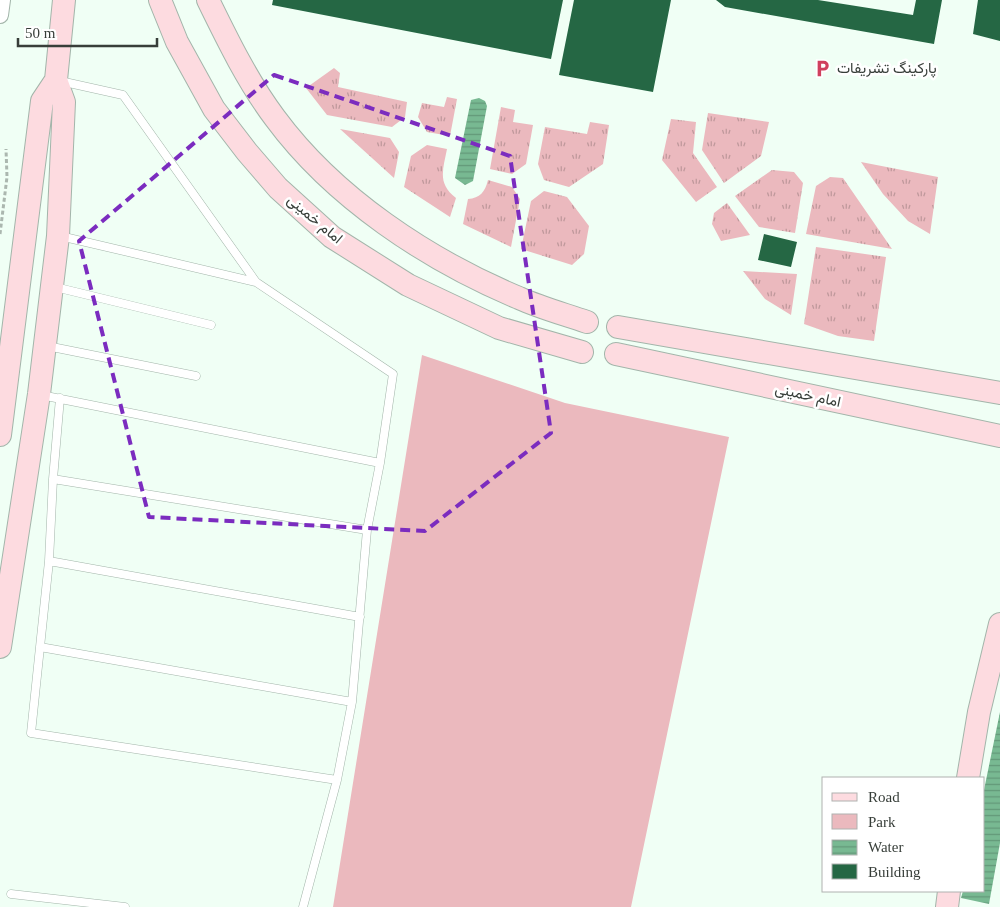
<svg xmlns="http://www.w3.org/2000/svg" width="1000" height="907" font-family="'Times New Roman',Vazirmatn,serif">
<defs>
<pattern id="grass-tufts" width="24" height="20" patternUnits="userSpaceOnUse" patternTransform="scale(1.25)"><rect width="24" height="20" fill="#ebb9be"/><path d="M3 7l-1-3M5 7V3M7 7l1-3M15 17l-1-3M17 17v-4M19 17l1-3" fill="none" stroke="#bf989b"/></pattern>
<pattern id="water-rules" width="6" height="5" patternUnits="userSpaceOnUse" patternTransform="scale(1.25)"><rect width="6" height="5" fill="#78b992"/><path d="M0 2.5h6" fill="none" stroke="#639878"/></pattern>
</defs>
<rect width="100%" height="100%" fill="#f0fff5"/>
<path fill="url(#grass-tufts)" d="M334,68L340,73L338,87L407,102L405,117L392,127L327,115L306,88Z
M447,97L457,99L450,136L427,132L418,117L422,103L444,107Z
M501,107L515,110L513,122L533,125L526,164L512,174L490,169Z
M708,113L769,122L761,156L724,183L702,150Z
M671,119L696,122L693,153L717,187L696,202L662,160Z
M590,122L609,125L603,164L569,187L544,180L538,164L545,127L587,134Z
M340,129L390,138L399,152L394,178Z
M427,145L447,149C443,170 437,183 456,198L450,217L404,187L411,156Z
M861,162L938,177L930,234L908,221L883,194Z
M772,170L794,172L803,183L795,233L759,227L735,196Z
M830,177L843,178L892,249L806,234L816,186Z
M488,180L512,187L520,199L511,247L463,224L468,199C480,198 485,192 488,180Z
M544,191L567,197L589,226L584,254L572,265L521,249L531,201Z
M727,203L750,235L721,241L712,224L714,213Z
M816,247L886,257L874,341L838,336L804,324Z
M743,271L797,274L791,315L765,299Z"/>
<path fill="#ebb9be" d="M422,355L565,403L729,437L631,907H333Z"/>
<path fill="url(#water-rules)" d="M479,98L485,101L487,106L473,181L465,185L455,178L471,100Z
M1000,712V843L989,904L961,898L963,891H984V790Z"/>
<path fill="#256744" d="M273,0H563L551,59L272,5Z
M574,0H671L653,92L559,75Z
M716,0H818L913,15L916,0H942L934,44L725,7Z
M978,0H1000V41L973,34Z
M764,234L797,242L791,267L758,260Z"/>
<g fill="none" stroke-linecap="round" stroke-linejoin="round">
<defs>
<path id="lane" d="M60,81L123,95L256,282L393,374L380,463L367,530L352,702L337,780L303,907
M60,236L256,282
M55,287L211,325
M47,346L196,376
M41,395L380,463
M60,398L53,479L49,561L31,733L337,780
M53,479L367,530
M49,561L360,617
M40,647L352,702
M11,894L125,907"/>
<path id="street" d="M0,15L2,0"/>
<path id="secondary" d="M160,0L177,42L214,109L247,152L278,188L332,237L408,285L499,328L582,352
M208,0C228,41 248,82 275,118C334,198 428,260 519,298C541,308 564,314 587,322
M618,327L1000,393
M616,354L1000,436
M0,435L42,101L56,80
M0,647L39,394L58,236L64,102L56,80L64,0
M968,778L979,712L1000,624
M947,907L949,891"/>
</defs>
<use href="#lane" stroke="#a3b5aa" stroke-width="9"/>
<use href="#street" stroke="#a3b5aa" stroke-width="18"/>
<use href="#secondary" stroke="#a3b5aa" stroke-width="24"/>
<path stroke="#abb7af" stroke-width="3" stroke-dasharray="4 2.5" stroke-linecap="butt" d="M0,234L7,177L6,149"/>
<use href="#lane" stroke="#fff" stroke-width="8"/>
<use href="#street" stroke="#fff" stroke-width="16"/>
<use href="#secondary" stroke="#fddbe0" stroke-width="22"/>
</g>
<path fill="none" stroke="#7b2cbf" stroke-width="4" stroke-dasharray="10 6" stroke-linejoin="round" d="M274,75L510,156L551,433L425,531L149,517L79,241Z"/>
<defs>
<symbol id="parking-bare" viewBox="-9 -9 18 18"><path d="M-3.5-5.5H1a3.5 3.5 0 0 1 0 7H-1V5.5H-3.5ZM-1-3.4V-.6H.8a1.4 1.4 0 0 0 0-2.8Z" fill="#d0405e" stroke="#fff" stroke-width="2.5" paint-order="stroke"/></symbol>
</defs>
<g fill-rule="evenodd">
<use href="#parking-bare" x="810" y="56" width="25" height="25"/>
</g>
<g text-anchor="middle" stroke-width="5" stroke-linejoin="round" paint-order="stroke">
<g font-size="15" fill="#373e39" stroke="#fff" text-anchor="start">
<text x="837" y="73">پارکینگ تشریفات</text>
</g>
<g font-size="15" fill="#373e39" stroke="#fff">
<text transform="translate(315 219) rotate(40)" y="5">امام خمینی</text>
<text transform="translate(808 395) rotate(12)" y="5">امام خمینی</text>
</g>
</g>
<rect x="822" y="777" width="162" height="115" fill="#ffffff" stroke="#afb2b0"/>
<rect x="832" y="793" width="25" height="8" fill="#fddbe0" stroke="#afb2b0"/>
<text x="868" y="802" font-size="15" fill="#373e39">Road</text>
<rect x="832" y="814" width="25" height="15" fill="#ebb9be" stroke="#afb2b0"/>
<text x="868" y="827" font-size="15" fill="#373e39">Park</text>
<rect x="832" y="840" width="25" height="15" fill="url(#water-rules)" stroke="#afb2b0"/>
<text x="868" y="852" font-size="15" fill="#373e39">Water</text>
<rect x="832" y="864" width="25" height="15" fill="#256744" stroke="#afb2b0"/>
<text x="868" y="877" font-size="15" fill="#373e39">Building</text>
<path d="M18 38v8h139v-8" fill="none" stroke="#373e39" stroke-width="2.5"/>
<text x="25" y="38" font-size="15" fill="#373e39" stroke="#ffffff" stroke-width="4" paint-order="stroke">50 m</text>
</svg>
